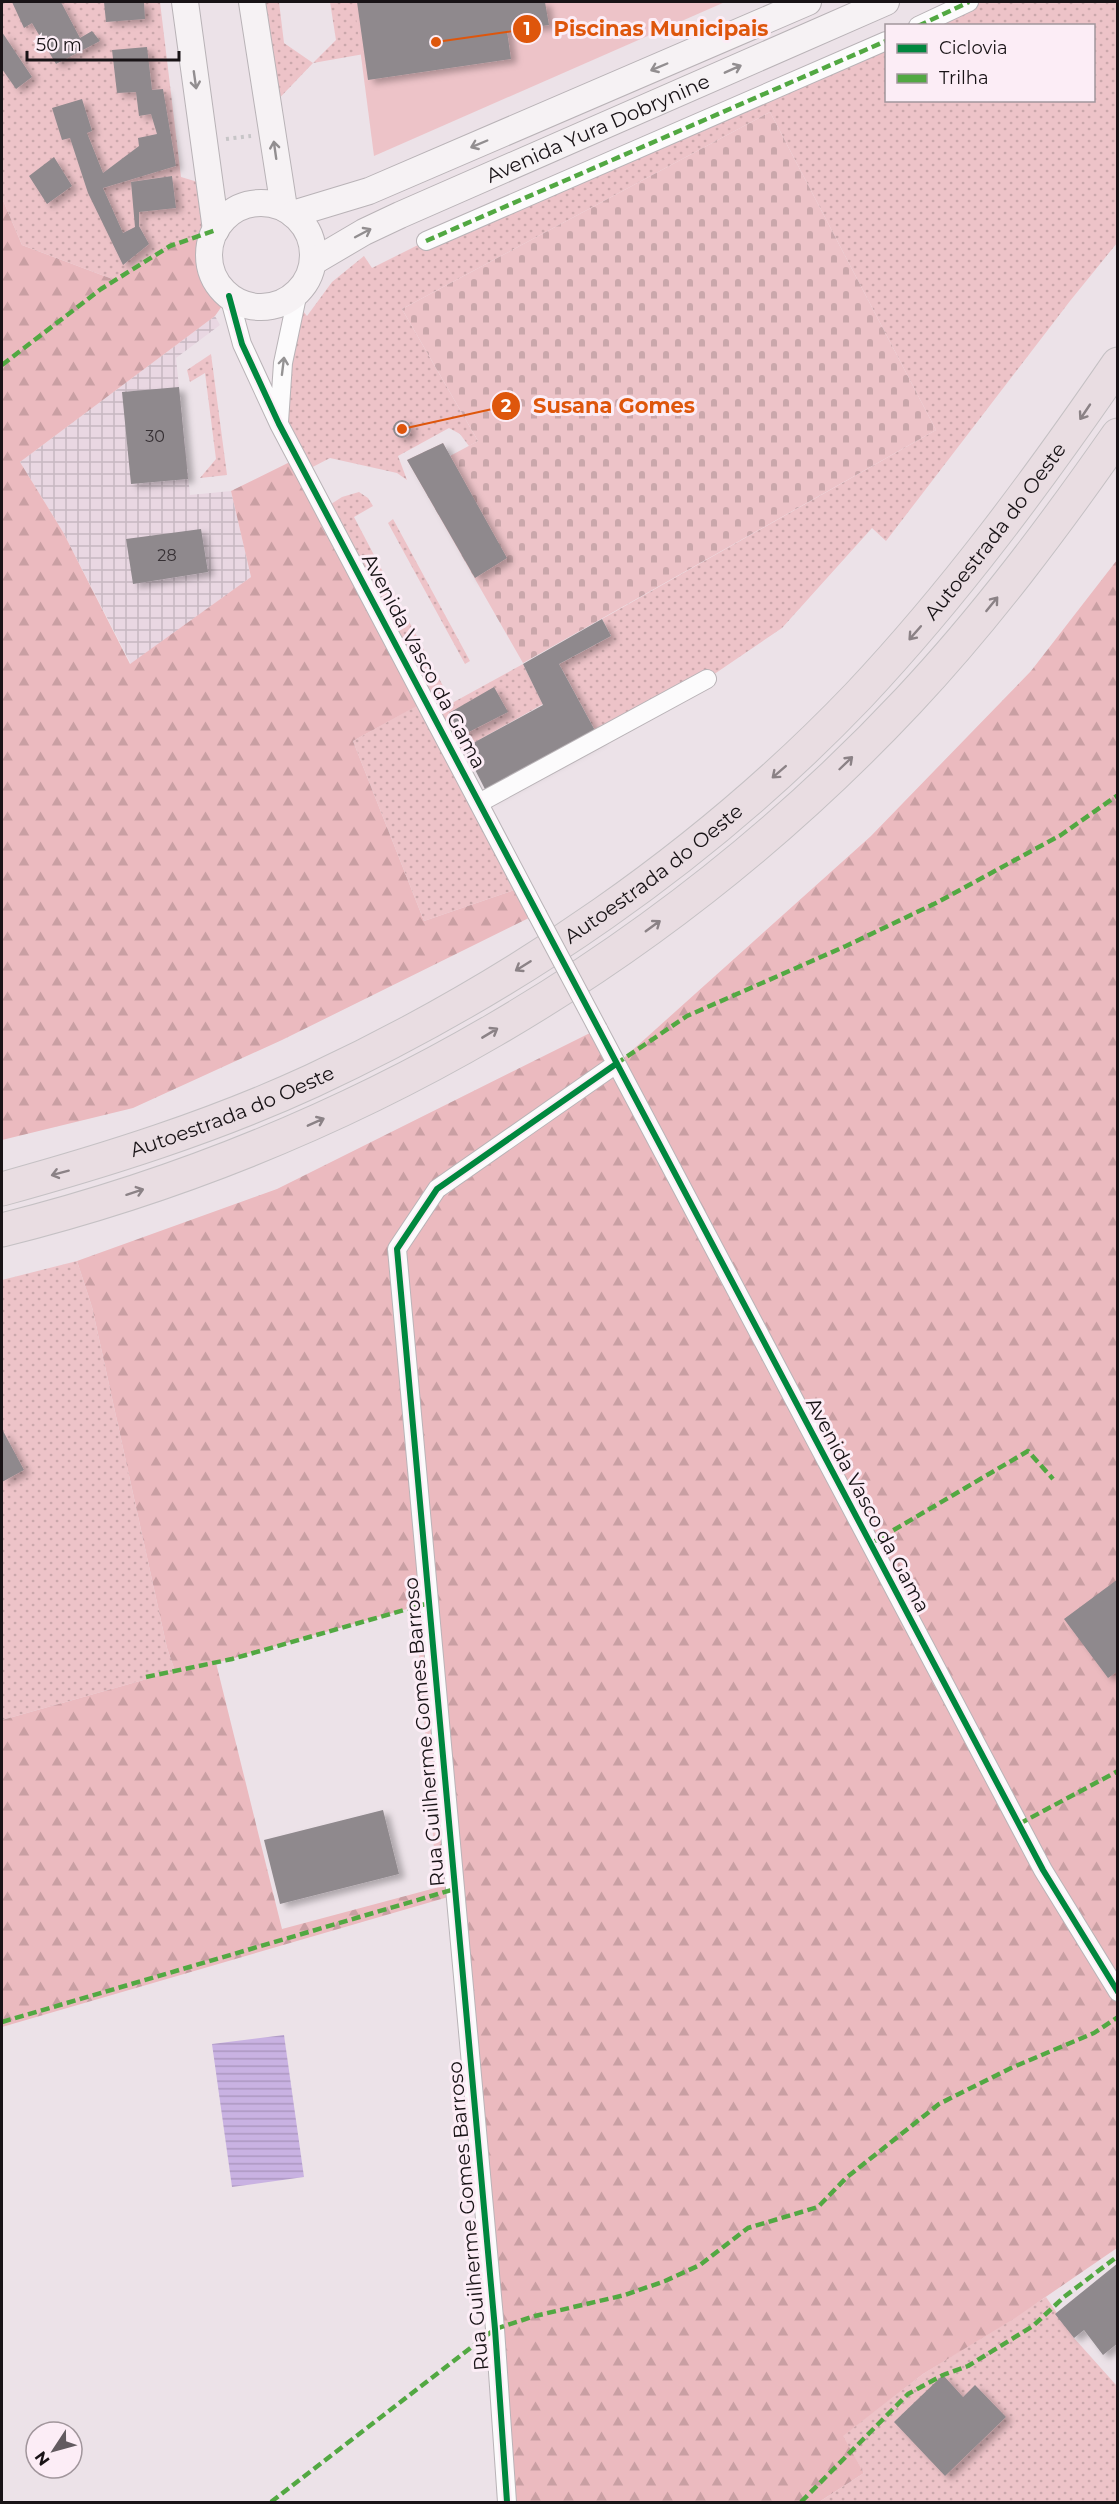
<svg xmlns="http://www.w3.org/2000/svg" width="1119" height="2504" font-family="Montserrat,sans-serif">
<defs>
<pattern id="industrial-grid" width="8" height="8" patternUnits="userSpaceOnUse" patternTransform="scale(1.5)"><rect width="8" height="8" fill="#e9d7e2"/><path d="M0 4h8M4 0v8" fill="none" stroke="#c7b8c1"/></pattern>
<pattern id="grass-dots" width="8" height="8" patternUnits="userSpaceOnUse" patternTransform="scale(1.5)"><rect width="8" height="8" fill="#edc3c8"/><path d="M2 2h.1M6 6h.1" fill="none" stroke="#caa7ab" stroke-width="1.8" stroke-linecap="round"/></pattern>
<pattern id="forest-firs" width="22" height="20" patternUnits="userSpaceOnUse" patternTransform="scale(1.5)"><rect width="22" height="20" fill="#ebbabf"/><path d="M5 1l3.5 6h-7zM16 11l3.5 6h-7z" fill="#c99fa3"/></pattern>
<pattern id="cemetery-stones" width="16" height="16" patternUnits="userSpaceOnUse" patternTransform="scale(1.5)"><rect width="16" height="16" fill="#edc3c8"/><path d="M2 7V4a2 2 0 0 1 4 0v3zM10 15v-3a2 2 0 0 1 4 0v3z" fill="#caa7ab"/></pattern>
<pattern id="water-rules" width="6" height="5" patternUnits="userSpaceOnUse" patternTransform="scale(1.5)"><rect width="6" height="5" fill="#c9b2e2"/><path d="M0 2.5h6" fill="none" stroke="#ac98c1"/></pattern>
<filter id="shadow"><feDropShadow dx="6" dy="4" stdDeviation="3" flood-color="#0004"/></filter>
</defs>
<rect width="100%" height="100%" fill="#ece2e8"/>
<path fill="url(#industrial-grid)" d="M215,316L220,325L176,358L190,495L231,491L251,577L131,664L63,532L20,462Z"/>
<path fill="url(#grass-dots)" d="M2,2H160L181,177L208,185L216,230L170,246L115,280L22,245L2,198Z
M252,2H279L284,43L313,63L336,40L330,2H357L364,54L313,63L269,109Z
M969,2H1117V243L1070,301L886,541L872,528L782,628L707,679L599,738L559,664L611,636L602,619L936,430L770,112L402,309L478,441L469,446L460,434L449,428L398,456L407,480L397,473L330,458L305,471L279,424L296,302L307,316L332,282L364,256L372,268L426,241L886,41V100H1094V26L918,25Z
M211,354L227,475L200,478L216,459L205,373L190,382L187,370Z
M359,492L368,498L373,506L354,517L452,703L523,664L543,704L454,754L523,887L424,921L353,741L425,701L325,508L342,497Z
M393,519L470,661L465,664L388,523Z
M77,1261L92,1307L167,1648L175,1671L2,1720V1280Z
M428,1597L455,1889L437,1888L415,1602Z
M1046,2297L1074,2338L1117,2386V2502H819L864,2473L842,2436L923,2374Z"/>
<path fill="url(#forest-firs)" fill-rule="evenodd" d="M2,198L22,245L115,280L170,246L216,230C205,255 210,277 229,296L215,316L20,462L63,532L130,664L251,577L231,491L298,458L426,701L353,741L424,921L523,887L537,914L282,1040L133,1108L2,1140Z
M1117,560V2248L1015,2318L923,2374L843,2436L864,2473L819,2502H507L455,1895L2,2027V1720L175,1671L167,1648L92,1307L77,1261L277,1189L598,1029L617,1064L871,836L1031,671ZM428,1603L454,1883L282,1929L216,1663Z"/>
<path fill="url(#cemetery-stones)" d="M770,112L936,430L523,663L407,460L443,443L450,456L478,441L402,309Z"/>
<path fill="#edc3c8" d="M354,2H725L374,156Z"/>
<path fill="url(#water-rules)" d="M284,2035L304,2177L232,2187L212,2044Z"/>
<path fill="#8f898d" filter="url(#shadow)" d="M12,2H61L80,38L92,31L100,41L56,64L32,23L24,28Z
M104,2H144L145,19L106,22Z
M357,2H545L549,25L507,31L511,59L368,80Z
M2,32L32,77L16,89L2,69Z
M147,47L152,90L163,89L176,166L103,188L123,233L135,227L131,182L172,176L176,208L139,212V226L149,244L123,265L88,193L70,138L62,140L52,108L82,99L92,131L87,133L103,173L139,146L138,138L157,134L151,114L139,116L136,92L117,93L112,50Z
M54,157L72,186L47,204L29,176Z
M179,387L188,479L131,484L122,392Z
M393 429a9 9 0 1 1 18 0a9 9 0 1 1-18 0Z
M443,443L507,558L475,578L407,460Z
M201,529L208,572L133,584L126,539Z
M602,619L611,636L559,664L599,738L489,797L464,748L543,705L523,664Z
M494,687L508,712L461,736L449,713Z
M2,1429L24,1470L2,1482Z
M1118,1579V1671L1108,1678L1064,1619Z
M383,1810L399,1874L280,1904L264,1840Z
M1118,2263V2343L1103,2355L1084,2330L1074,2338L1055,2314Z
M943,2375L963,2397L975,2385L1006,2417L945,2476L894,2422Z"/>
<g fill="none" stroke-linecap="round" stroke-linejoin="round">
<defs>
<path id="street" d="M918,26L969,2
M426,241L886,41
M229,296L242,344L279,424L537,914
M279,422L283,363L298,292
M479,803L707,679
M598,1029L1043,1870L1118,1992
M507,2502L495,2329L397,1249L437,1189L616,1064"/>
<g id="secondary">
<path d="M185,2L216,230"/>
<path d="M252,2L284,208"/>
<circle cx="261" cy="255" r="52"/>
<path d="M293,214L369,191L808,2"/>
<path id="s1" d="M313,262L364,232L400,215L886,2"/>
</g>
<g id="highway">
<path id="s2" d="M2,1189C107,1160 212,1127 312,1081C514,987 704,857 858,696C955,593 1038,480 1118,364"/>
<path d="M2,1230C347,1144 664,961 908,701C985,619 1053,528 1118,435"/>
</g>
</defs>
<use href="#street" stroke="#b9b3b7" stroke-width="20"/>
<use href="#secondary" stroke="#b9b3b7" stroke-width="28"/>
<use href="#highway" stroke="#c5c1c4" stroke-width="35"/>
<path stroke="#c7c5c7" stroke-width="4" stroke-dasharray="3 4.5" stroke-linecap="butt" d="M226,139L251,136"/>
<use href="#street" stroke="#fcfbfc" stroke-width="18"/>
<use href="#secondary" stroke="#f6f2f4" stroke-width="26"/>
<use href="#highway" stroke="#e9dde2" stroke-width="33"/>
<defs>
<path id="street-bridge" d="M537,914L598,1029"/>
</defs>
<use href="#street-bridge" stroke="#b9b3b7" stroke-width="20" stroke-linecap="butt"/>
<use href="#street-bridge" stroke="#fcfbfc" stroke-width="18"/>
<path stroke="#52a842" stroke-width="4.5" stroke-dasharray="9 4.5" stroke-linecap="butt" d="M918,26L969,2
M426,241L886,41
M2,365L101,289L170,246L216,230
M616,1064L687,1016L846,946L936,903L1061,835L1118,795
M870,1544L1028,1451L1053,1479
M146,1677L232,1659L429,1603
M1019,1824L1118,1771
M2,2022L455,1889
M271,2502L495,2329L535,2316L625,2295L665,2281L700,2265L748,2228L818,2207L846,2178L939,2104L1011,2068L1094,2033L1118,2017
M801,2502L908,2394L943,2375L968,2366L1033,2326L1064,2297L1118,2256"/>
<defs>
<path id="cycleway" d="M229,296L242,344L279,424L1043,1870L1118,1992
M507,2502L495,2329L397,1249L437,1189L616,1064"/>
</defs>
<use href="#cycleway" stroke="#fcedf6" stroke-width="10"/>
<use href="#cycleway" stroke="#00873e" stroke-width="6"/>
</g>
<defs><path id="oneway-shaft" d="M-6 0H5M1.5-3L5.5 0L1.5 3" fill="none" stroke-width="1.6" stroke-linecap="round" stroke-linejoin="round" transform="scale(1.5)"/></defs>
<g stroke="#928e90">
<use href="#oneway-shaft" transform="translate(659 67) rotate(157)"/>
<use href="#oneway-shaft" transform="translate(733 69) rotate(-24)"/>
<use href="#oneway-shaft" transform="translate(195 80) rotate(82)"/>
<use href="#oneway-shaft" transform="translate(479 144) rotate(157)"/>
<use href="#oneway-shaft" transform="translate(275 150) rotate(-98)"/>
<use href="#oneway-shaft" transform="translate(363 233) rotate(-28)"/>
</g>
<use stroke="#959394" href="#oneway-shaft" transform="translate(283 366) rotate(-83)"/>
<g stroke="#8b8286">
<use href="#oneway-shaft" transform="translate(1085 412) rotate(124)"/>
<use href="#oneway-shaft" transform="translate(992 604) rotate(-51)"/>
<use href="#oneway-shaft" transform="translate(915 633) rotate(131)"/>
<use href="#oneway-shaft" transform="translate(846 763) rotate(-44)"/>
<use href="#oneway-shaft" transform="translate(779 772) rotate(139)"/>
<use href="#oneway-shaft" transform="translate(653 926) rotate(-36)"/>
<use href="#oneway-shaft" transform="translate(523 966) rotate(148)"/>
<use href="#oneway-shaft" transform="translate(490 1033) rotate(-31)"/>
<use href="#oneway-shaft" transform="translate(316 1122) rotate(-24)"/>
<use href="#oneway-shaft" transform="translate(60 1173) rotate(165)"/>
<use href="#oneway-shaft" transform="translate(135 1192) rotate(-18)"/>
</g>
<g text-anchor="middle" stroke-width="6" stroke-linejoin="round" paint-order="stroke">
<g font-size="16" fill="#363034">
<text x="155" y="442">30</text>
<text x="167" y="561">28</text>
</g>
<g font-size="20" fill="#181316" stroke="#fcedf6">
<text dy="7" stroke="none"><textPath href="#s1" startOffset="315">Avenida Yura Dobrynine</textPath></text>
<text dy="7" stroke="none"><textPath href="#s2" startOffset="1215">Autoestrada do Oeste</textPath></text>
<text transform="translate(424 661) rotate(62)" y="7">Avenida Vasco da Gama</text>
<text dy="7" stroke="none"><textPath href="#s2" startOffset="729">Autoestrada do Oeste</textPath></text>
<text dy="7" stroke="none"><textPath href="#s2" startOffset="243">Autoestrada do Oeste</textPath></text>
<text transform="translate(868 1505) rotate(62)" y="7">Avenida Vasco da Gama</text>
<text transform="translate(424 1732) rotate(-95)" y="7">Rua Guilherme Gomes Barroso</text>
<text transform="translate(468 2216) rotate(-95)" y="7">Rua Guilherme Gomes Barroso</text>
</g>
</g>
<path fill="none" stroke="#de560c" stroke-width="2" d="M436 42L527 29M402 429L506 406"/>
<g fill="#de560c" stroke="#fcedf6" stroke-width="2">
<circle cx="436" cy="42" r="6"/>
<circle cx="402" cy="429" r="6"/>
<circle cx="527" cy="29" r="15"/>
<circle cx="506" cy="406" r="15"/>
</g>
<g font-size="18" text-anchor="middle" font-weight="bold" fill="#fff">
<text x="527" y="35">1</text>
<text x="506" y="412">2</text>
</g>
<g font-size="21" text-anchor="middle" font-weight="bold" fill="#de560c" stroke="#fcedf6" stroke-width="6" stroke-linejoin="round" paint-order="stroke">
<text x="661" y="36">Piscinas Municipais</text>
<text x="614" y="413">Susana Gomes</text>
</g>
<rect width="1119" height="2504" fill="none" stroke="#181316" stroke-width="6"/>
<rect x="885" y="24" width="210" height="78" fill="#fcedf6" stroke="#a1969c" stroke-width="1.5"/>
<rect x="897" y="44" width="30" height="9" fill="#00873e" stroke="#a1969c" stroke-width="1.5"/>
<text x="939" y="54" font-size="18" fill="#181316">Ciclovia</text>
<rect x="897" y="74" width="30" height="9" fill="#52a842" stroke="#a1969c" stroke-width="1.5"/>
<text x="939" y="84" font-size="18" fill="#181316">Trilha</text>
<g transform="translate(54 2450) rotate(234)"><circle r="28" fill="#fcedf6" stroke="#a1969c" stroke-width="1.5"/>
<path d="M0-4.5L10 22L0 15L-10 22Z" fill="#625b60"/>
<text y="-9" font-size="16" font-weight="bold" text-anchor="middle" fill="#181316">N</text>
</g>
<path d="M27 51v9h152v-9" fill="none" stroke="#181316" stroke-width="3"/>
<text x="36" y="51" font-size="18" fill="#181316" stroke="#fcedf6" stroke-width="4.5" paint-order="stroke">50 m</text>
</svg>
